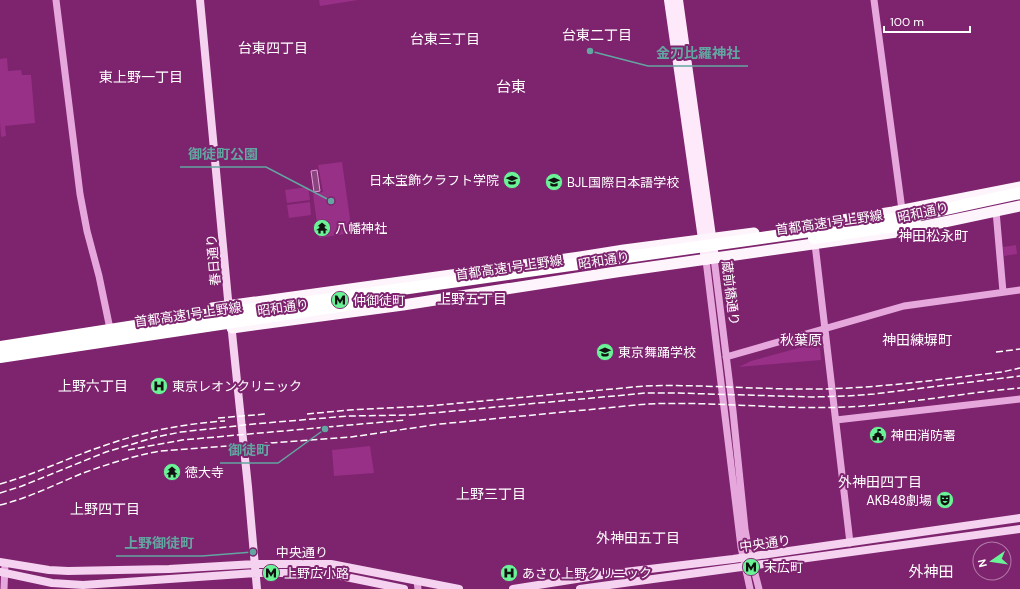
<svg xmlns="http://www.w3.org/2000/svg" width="1020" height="589" font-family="'DM Sans','Noto Sans JP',sans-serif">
<rect width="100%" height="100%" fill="#7e236e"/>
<path fill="#983087" d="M319,0H358L320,6Z
M7,58L8,71L21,70L22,75H31L35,123L5,126L6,136L1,137L0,122V59Z
M342,162L352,233L319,238L313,194L323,192L318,165Z
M308,187L310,200L287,203L285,190Z
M310,202L311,215L289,218L287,205Z
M1016,245L1017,254L1004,256L1003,247Z
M813,344L820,348L821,360L739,367L751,361Z
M370,446L374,473L334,476L332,450Z"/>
<path fill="#89467d" stroke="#e79cdc" d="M317,170L320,191L314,192L311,171Z"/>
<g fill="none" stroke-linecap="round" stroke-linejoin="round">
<path stroke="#e6a8dc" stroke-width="7" d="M56,0L80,194L87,231L99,276L109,324
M874,0L902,210
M996,211L1003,292
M815,244L850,543
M714,258L733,411L745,529L748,546L759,589
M706,260L741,547L750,589
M726,357L904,306L1020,290
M836,420L1020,399
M417,581L418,589
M4,589L5,563"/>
<path stroke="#f5d2ef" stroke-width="8" d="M200,0L229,310
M231,323L248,487L257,589
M0,562L49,570L68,571L169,569L255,564H331L459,589
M0,572L52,583L83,585L256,573H314L336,575L404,589
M513,589L608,574L733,559L1020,518
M580,589L1020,529"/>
<path stroke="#fde9f9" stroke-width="10" d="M669,0L706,260
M678,0L714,258"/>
<path stroke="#fef4fc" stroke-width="11" d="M810,225L893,212L1020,187
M212,308L580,257L624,250L754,233
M232,328L403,305L616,272L897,232L1020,206"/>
<path stroke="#fff" stroke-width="12" d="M814,238L915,223"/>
<path stroke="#fff" stroke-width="1.5" stroke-dasharray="7 3" stroke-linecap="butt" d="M996,352L1020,349
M307,414L349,410L428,406L645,386C703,384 762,390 821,389C881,388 942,379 1002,372L1020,368
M218,418L266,414
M128,450L182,440L406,420
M0,484C36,474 70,457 106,445C146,431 182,424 225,421
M0,493L22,486L106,452L156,437L181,432L254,424L348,416L411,415L646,393H675L812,397L848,396L874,394L1020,376
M0,505C29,498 56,484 83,473C108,464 133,456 160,451L351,437L440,424L647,404C714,401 781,410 848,407C905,404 963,393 1020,388"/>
<path stroke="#fff" stroke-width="12" d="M0,347L212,314L296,304L881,221L914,216L1020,193
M0,357L360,303"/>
</g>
<defs>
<symbol id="university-disc" viewBox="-11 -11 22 22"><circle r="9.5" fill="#6af296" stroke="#7e236e"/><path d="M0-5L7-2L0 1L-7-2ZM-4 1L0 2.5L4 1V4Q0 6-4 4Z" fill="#111"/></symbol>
<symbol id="temple-disc" viewBox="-11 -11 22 22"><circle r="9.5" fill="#6af296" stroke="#7e236e"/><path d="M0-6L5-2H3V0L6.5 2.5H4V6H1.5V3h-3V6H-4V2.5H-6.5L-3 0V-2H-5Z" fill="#111"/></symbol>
<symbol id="metro-disc" viewBox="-11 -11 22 22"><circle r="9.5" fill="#6af296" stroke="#7e236e"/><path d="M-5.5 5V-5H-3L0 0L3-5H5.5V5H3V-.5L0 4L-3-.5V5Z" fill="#111"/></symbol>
<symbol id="hospital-disc" viewBox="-11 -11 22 22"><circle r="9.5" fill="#6af296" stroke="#7e236e"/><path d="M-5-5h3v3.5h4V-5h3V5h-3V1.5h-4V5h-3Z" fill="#111"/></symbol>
<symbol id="civic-disc" viewBox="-11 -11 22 22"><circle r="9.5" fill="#6af296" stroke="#7e236e"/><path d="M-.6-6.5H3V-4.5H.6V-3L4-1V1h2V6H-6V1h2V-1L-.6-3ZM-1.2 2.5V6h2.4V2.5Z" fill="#111"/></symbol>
<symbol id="theatre-disc" viewBox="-11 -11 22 22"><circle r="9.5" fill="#6af296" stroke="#7e236e"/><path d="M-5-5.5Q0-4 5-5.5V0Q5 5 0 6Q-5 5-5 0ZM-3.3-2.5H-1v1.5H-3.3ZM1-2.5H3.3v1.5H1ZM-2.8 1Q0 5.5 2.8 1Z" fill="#111"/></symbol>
</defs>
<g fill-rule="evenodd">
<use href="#university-disc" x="502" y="170" width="20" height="20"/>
<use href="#university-disc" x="544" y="172" width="20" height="20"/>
<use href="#temple-disc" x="312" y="218" width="20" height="20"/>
<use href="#metro-disc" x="330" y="290" width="20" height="20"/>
<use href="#university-disc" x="595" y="342" width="20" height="20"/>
<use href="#hospital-disc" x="149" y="376" width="20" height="20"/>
<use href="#civic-disc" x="868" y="425" width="20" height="20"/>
<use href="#temple-disc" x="162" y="462" width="20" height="20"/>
<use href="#theatre-disc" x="935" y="490" width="20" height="20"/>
<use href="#metro-disc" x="741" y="557" width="20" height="20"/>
<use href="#metro-disc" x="261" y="563" width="20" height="20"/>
<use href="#hospital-disc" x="499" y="563" width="20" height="20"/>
</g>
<g text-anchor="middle" stroke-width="4" stroke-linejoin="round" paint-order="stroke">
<g font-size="13" fill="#fff" stroke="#7e236e" text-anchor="start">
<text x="499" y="185" text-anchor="end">日本宝飾クラフト学院</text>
<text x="567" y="187">BJL国際日本語学校</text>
<text x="335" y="233">八幡神社</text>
<text x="353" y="305">仲御徒町</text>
<text x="618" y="357">東京舞踊学校</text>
<text x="172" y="391">東京レオンクリニック</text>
<text x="891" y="440">神田消防署</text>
<text x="185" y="477">徳大寺</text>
<text x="932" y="505" text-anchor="end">AKB48劇場</text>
<text x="764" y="572">末広町</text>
<text x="284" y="578">上野広小路</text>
<text x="522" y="578">あさひ上野クリニック</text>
</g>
<g font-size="13" fill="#fff" stroke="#7e236e">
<text transform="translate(923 212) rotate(-12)" y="5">昭和通り</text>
<text transform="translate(829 222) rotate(-8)" y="5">首都高速1号上野線</text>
<text transform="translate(213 260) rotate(-95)" y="5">春日通り</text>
<text transform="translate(604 260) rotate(-9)" y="5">昭和通り</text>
<text transform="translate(509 267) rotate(-8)" y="5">首都高速1号上野線</text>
<text transform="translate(731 293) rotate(83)" y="5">蔵前橋通り</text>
<text transform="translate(283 307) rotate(-8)" y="5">昭和通り</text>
<text transform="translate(188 314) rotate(-8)" y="5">首都高速1号上野線</text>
<text transform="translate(765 543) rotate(-8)" y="5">中央通り</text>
<text x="302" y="557">中央通り</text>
</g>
<g font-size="14" fill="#fff" stroke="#7e236e">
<text x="597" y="40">台東二丁目</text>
<text x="445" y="44">台東三丁目</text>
<text x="273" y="53">台東四丁目</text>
<text x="141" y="82">東上野一丁目</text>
<text x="933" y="241">神田松永町</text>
<text x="472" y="304">上野五丁目</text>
<text x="801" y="345">秋葉原</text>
<text x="917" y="345">神田練塀町</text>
<text x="93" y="391">上野六丁目</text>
<text x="880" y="487">外神田四丁目</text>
<text x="491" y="499">上野三丁目</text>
<text x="105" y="514">上野四丁目</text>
<text x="638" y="543">外神田五丁目</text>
</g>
<g font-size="15" fill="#fff" stroke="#7e236e">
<text x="511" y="92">台東</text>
<text x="931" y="577">外神田</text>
</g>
</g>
<path fill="none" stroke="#63a6a1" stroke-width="1.5" d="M590 51L648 66H748M331 201L266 167H180M325 429L278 463H220M253 552L202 556H116"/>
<g fill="#63a6a1" stroke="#7e236e" stroke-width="1.5">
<circle cx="590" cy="51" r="4"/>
<circle cx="331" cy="201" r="4"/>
<circle cx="325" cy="429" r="4"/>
<circle cx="253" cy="552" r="4"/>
</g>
<g font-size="14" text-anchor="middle" font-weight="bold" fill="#63a6a1" stroke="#7e236e" stroke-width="4" stroke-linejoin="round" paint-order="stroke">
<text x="698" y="58">金刀比羅神社</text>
<text x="223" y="159">御徒町公園</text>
<text x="249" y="455">御徒町</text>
<text x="159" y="548">上野御徒町</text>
</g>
<g transform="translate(992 561) rotate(257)"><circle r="19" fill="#7e236e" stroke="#b27ba8"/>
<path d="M0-3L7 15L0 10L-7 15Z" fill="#6af296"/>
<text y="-6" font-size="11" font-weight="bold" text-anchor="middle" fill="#ffffff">N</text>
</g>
<path d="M884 26v6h86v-6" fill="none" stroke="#ffffff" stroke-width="2"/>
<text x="890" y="26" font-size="12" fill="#ffffff" stroke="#7e236e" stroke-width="3" paint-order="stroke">100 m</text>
</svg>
